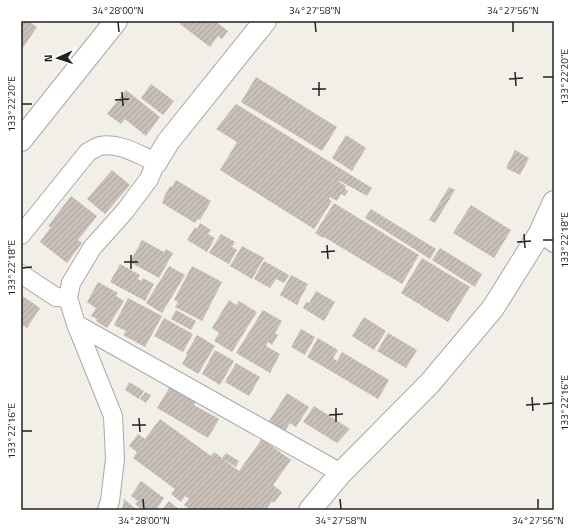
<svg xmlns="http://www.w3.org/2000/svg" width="575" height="531" font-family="'Titillium Web',sans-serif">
<defs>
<pattern id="building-hatch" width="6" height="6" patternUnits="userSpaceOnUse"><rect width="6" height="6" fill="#c7bfb8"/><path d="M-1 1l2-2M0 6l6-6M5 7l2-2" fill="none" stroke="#aba49e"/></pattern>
</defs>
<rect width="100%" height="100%" fill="#f2efe9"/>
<path fill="url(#building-hatch)" d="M21,21H28L37,27L22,49L21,48Z
M182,21H215L228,31L222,39L218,36L210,47L180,24Z
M256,77L337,127L322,151L241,102Z
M151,84L174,101L163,115L141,98Z
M126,90L160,117L146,136L125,119L121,124L107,114Z
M236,104L372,188L367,196L340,181L339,182L346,186L345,189L348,191L345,196L341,194L337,201L330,197L329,199L332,201L314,229L220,170L237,142L216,129Z
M346,135L366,148L352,171L332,158Z
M515,150L529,158L520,175L506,168Z
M112,170L130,185L105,214L87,199Z
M176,180L211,201L200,220L198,219L195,223L162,203L164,199H163L170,186L172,187Z
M449,187L455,190L435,223L429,220Z
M71,196L97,216L78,240L82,243L67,263L40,242L51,227L48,226Z
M334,203L419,255L402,284L324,237L323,238L315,233Z
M471,205L511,230L494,258L453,233Z
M371,209L436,249L430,259L365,218Z
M200,223L211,230L208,234L215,238L207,252L187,240L195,227L197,229Z
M221,234L235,242L232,247L237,250L229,264L209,253Z
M142,240L164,252L166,249L173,253L159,278L130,262Z
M242,246L264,258L252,279L230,266Z
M440,248L482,274L475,287L432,260Z
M422,258L470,287L448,322L401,293Z
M264,261L289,275L284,283L276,279L270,288L254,279Z
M120,264L140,275L138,279L141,281L143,278L154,284L145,301L110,282Z
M169,266L185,275L162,313L146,303Z
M192,266L222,282L202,321L175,307L178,302L174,300Z
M291,275L308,284L297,305L280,295Z
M98,282L118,293L116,296L124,301L107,328L96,321L97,319L91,316L96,308L87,302Z
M316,291L335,302L324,321L303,308L306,302L309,303Z
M21,295L40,308L27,328L21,324Z
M128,298L162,316L145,347L123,335L126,331L114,325Z
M229,300L236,305L239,301L257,312L232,352L214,341L219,333L212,328Z
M176,310L196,321L191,330L171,319Z
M263,310L282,321L275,333L278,335L272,345L268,342L266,346L280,354L270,373L236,353Z
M364,317L386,331L374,350L352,336Z
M164,318L193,334L183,352L154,336Z
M301,329L315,337L305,355L291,347Z
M388,333L417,350L406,368L377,351Z
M197,335L215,346L198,374L182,364L187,355L186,354Z
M318,338L338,350L333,358L337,361L342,352L389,380L378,399L307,357Z
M215,350L234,361L220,385L202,374Z
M236,363L260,377L249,396L225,382Z
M129,382L144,391L139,399L125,390Z
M171,385L197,400L194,405L219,419L208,438L157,408Z
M145,392L151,395L146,403L140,399Z
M287,393L309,407L296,427L290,423L285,431L269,421Z
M314,406L350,429L337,443L303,422Z
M160,419L211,456L214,452L239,471L262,439L291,460L273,485L282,492L274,503L272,501L266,510H191L184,505L189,499L185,496L181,502L171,494L175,489L133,458L137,452L129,446L138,434L145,439Z
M226,453L239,461L236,467L222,458Z
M141,481L164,498L156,510H143L135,504L138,501L131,496Z
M124,499L137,510H122Z
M169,501L180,510H162Z"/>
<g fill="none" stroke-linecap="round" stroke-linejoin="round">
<defs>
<path id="minor" d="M540,233L554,243
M21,235L88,152C92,150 96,147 100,146C119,142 139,155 156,162L149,179L125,211L92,248L71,283L68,298L76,324L113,416L115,459L110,501L107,510
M21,274L56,297L68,298
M76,324L341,473"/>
<path id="tertiary" d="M21,140L116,21
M156,162L168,142L265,21
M310,510L341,473L430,383L493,308L540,233L554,202"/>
</defs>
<use href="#minor" stroke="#a9a9a9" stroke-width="20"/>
<use href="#tertiary" stroke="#a9a9a9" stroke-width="24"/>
<use href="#minor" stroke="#fff" stroke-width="18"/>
<use href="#tertiary" stroke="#fff" stroke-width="22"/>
</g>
<path fill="none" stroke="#222" stroke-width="1.5" d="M118,22L119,32M315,22L316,32M513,22V32M515,72L516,86M543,77H553M509,79L523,78M319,82V96M312,89H326M122,92L123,106M115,100L129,99M22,104H32M524,234L525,248M543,240H553M517,242L531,241M327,245L328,259M321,252L335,251M131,255V269M124,262H138M22,268L32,267M532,397L533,411M543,404L553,403M526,405L540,404M336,408V422M329,415L343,414M139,418L140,432M132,425H146M22,431H32M143,499L144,509M340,499L341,509M538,499V509"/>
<rect width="575" height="531" fill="none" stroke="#ffffff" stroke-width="44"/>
<g transform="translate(58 58) rotate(267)" stroke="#ffffff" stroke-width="3" paint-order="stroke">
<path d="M0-3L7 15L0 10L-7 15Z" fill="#222222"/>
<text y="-6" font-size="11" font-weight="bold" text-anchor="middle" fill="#222222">N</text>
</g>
<rect x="22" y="22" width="531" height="487" fill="none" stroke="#222" stroke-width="1.5"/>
<g font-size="10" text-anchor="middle" fill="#222">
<text x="118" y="14">34°28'00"N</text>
<text x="315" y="14">34°27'58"N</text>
<text x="513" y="14">34°27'56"N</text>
<text transform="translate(564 77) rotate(-90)" y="4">133°22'20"E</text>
<text transform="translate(11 104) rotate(-90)" y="4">133°22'20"E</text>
<text transform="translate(564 240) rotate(-90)" y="4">133°22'18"E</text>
<text transform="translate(11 268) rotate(-90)" y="4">133°22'18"E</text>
<text transform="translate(564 403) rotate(-90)" y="4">133°22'16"E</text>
<text transform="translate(11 431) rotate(-90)" y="4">133°22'16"E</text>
<text x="144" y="524">34°28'00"N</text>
<text x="341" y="524">34°27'58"N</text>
<text x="538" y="524">34°27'56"N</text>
</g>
</svg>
